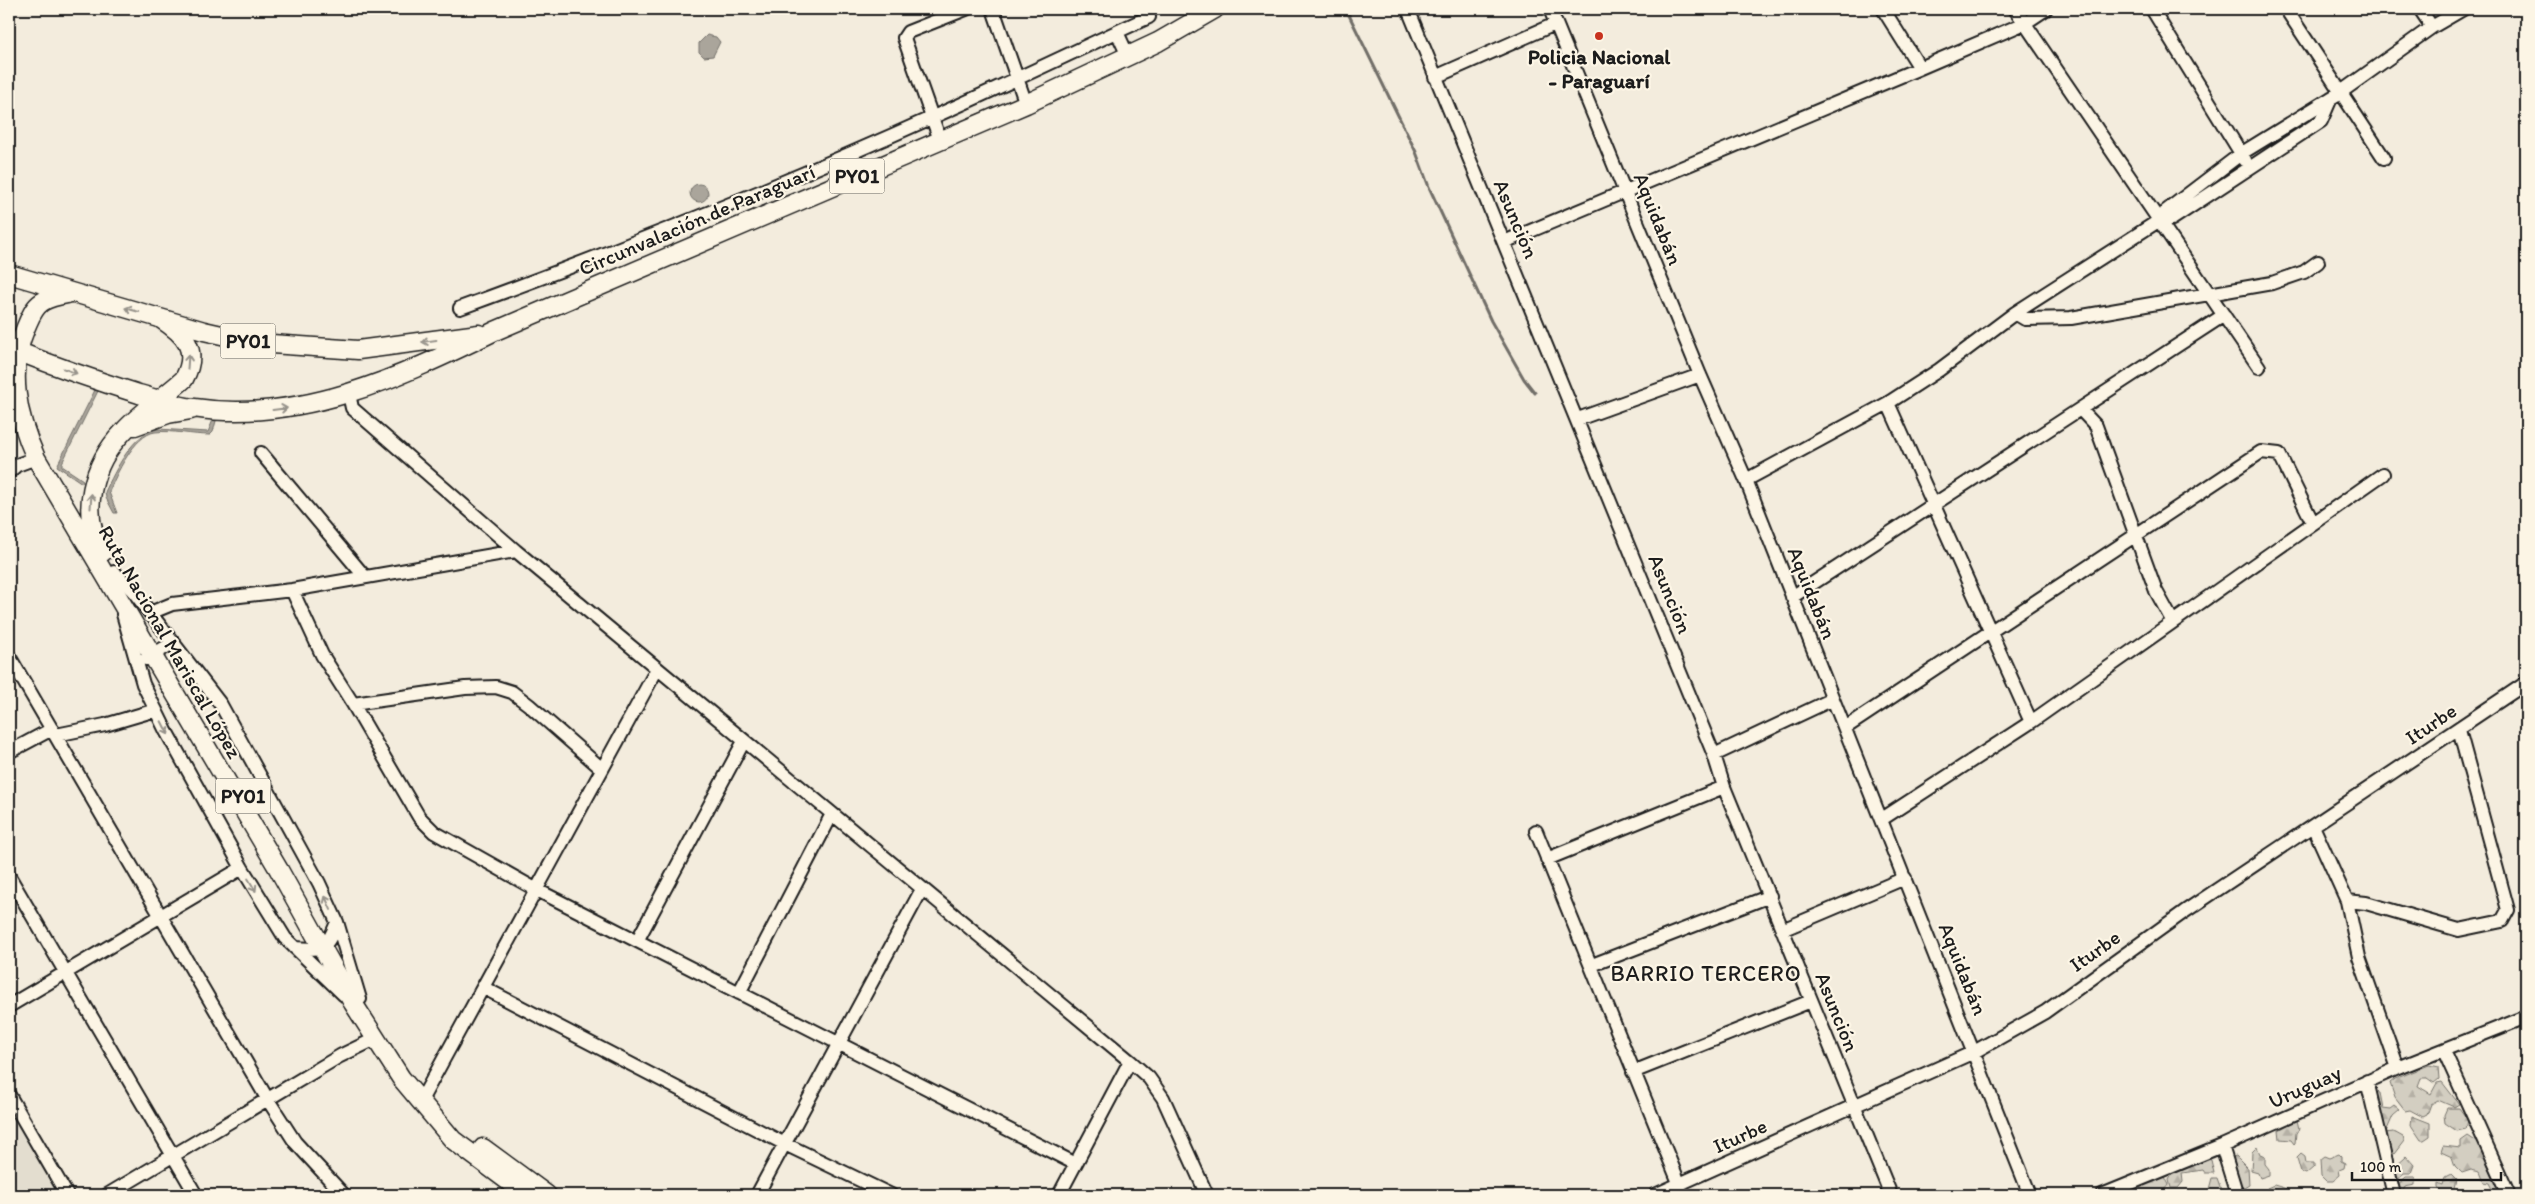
<svg xmlns="http://www.w3.org/2000/svg" width="2535" height="1204" font-family="Itim,sans-serif">
<defs>
<pattern id="forest-firs" width="22" height="20" patternUnits="userSpaceOnUse" patternTransform="scale(1.25)"><rect width="22" height="20" fill="#d3cec1"/><path d="M5 1l3.5 6h-7zM16 11l3.5 6h-7z" fill="#b5b0a5"/></pattern>
</defs>
<rect width="100%" height="100%" fill="#f3ecdd"/>
<filter id="ink" filterUnits="userSpaceOnUse"><feTurbulence type="fractalNoise" baseFrequency=".02" numOctaves="2"/><feDisplacementMap in="SourceGraphic" scale="10" xChannelSelector="R" yChannelSelector="G"/><feConvolveMatrix kernelMatrix="1 2 1 2 8 2 1 2 1" color-interpolation-filters="sRGB"/></filter>
<g filter="url(#ink)">
<path fill="#e3ddcf" d="M9,1104L61,1195H9Z"/>
<path fill="url(#forest-firs)" stroke="#78756e" d="M2429,1065L2438,1067L2439,1079L2434,1083L2427,1078H2421L2418,1086L2431,1094L2437,1083L2442,1082L2459,1104L2454,1107L2438,1100L2431,1104L2427,1115L2423,1117L2410,1110L2405,1111L2395,1098L2390,1083L2395,1079Z
M2375,1092L2380,1093L2383,1108L2391,1109L2395,1106L2400,1110L2393,1116L2386,1132H2383Z
M2447,1108H2459L2468,1120L2466,1129L2457,1131L2445,1123L2444,1115Z
M2412,1116L2430,1123V1136L2424,1140H2421L2411,1125Z
M2297,1120L2299,1129L2296,1133L2295,1143L2294,1144L2291,1140L2280,1139L2279,1130Z
M2394,1132L2403,1137L2404,1141L2394,1154L2388,1149L2384,1133Z
M2468,1136L2480,1144V1149L2485,1154L2488,1166L2502,1195H2496L2490,1183L2484,1182L2480,1172L2471,1170L2462,1173L2455,1166L2452,1157L2441,1152L2443,1146L2461,1148V1141Z
M2257,1147L2260,1154L2265,1156V1164L2269,1169V1175L2260,1178L2258,1173L2251,1171L2252,1152Z
M2301,1154L2305,1157L2306,1163H2314V1167L2306,1174L2301,1172L2297,1158Z
M2339,1154L2341,1156V1161L2345,1163L2344,1168L2339,1170L2340,1175L2333,1181H2326L2321,1176L2320,1159L2324,1156L2329,1158Z
M2390,1155L2393,1157L2395,1166L2406,1156L2414,1165L2411,1173H2404L2396,1182Z
M2236,1156L2248,1168L2249,1185L2244,1188L2240,1187L2232,1157Z
M2205,1157L2211,1160L2214,1173H2205L2203,1170L2182,1173L2183,1182L2178,1188H2171L2169,1180L2176,1167Z
M2164,1175L2169,1185C2161,1198 2141,1195 2127,1195L2130,1188Z
M2451,1175L2456,1180L2454,1189L2449,1194H2443L2438,1187V1183L2443,1185L2445,1178Z
M2406,1177H2415V1185L2405,1187L2402,1193H2398L2397,1185Z
M2212,1178H2217L2223,1195L2208,1193Z
M2274,1185L2287,1189V1195H2269L2267,1188Z"/>
<path fill="#aaa59b" stroke="#716e68" d="M707,35L716,37L720,42L713,56L704,57L699,52V43Z
M690 193a9 9 0 1 1 18 0a9 9 0 1 1-18 0Z
M95,390L98,391L62,463V466L83,480L82,483L57,466Z
M213,420L216,421L213,432L210,435C192,435 173,430 155,432C134,435 116,475 109,492L117,513H114L106,498L105,492C115,471 133,432 158,429L208,432Z"/>
<g fill="none" stroke-linecap="round" stroke-linejoin="round">
<path stroke="#716e68" stroke-width="3" d="M1346,9L1416,152L1429,187L1491,321L1524,379L1535,393"/>
<defs>
<path id="minor" d="M993,9L1026,104
M1408,9L1714,755L1724,787L1891,1195
M1550,9L1700,375L1746,480L2030,1195
M1883,9L1920,68
M2015,9L2259,367
M2152,9L2245,160
M2286,9L2384,158
M2420,9L2432,27
M1117,32L1128,56
M1435,77L1555,24
M940,140L904,38L908,32L966,9
M2163,218L2166,211L2242,153L2341,92L2432,27L2463,9
M1504,242L1920,68L2025,23L2046,9
M460,308C619,250 778,187 933,117C1005,85 1077,50 1149,17
M2015,313L2025,319L2071,318L2272,283L2304,272L2318,262
M349,394L352,408L516,551L1130,1061L1149,1078L1163,1098L1207,1195
M1888,403L2031,722
M2080,409L2096,426L2156,591L2173,622
M1578,419L1700,375
M261,453L365,577
M9,472L17,465L36,458
M1746,480L1888,403L1939,370L2015,313L2163,218L2172,219L2321,121L2331,98
M114,572L134,592L221,705L319,883L337,922L360,999
M292,590L322,655L353,704
M1792,597L2224,315
M150,613L172,604L292,590L516,551
M123,614L143,684L166,731L242,868L285,938L344,995
M9,656L268,1100L295,1142L344,1195
M146,659L174,642
M1845,728L2261,452L2279,454L2313,523
M56,735L105,725L156,710
M9,752L52,729
M1714,755L1833,699
M602,769L529,705L512,692L496,687L465,688L353,704L419,817L434,832L537,890L1074,1163
M1882,819L2031,722L2383,474
M2313,826L2347,901L2359,957L2398,1068
M1536,831L1684,1195
M1547,859L1724,787
M9,876L196,1195
M2347,901L2366,903L2459,930L2502,921L2508,910L2459,730
M1782,930L1905,878
M637,941L744,741
M295,948C324,951 327,948 337,922
M1592,965L1770,896
M484,988L785,1144L891,1195
M739,993L832,814
M9,1006L242,868
M2444,1051L2509,1195
M1633,1072L1811,1001
M2367,1081L2394,1195
M9,1095L67,1195
M424,1095L657,669
M2222,1146L2237,1195
M107,1195L340,1056L375,1039
M757,1195L922,889
M1059,1195L1130,1061
M1655,1195L1974,1052L2045,1012L2184,912L2526,683
M2102,1195L2222,1146L2398,1068L2526,1017"/>
<path id="highway" d="M9,274L204,331L257,343L358,350L479,334
M72,293C61,295 51,296 42,302C33,308 30,318 26,327C7,371 17,416 36,458L279,870L353,1003L401,1078L453,1140L527,1195
M9,346L17,351C57,367 97,381 139,394C157,399 175,406 194,408C300,424 401,377 495,331L1026,104L1158,42L1215,9
M135,426L168,414L191,410
M103,552C78,514 93,463 123,432C141,412 164,397 184,379C200,349 184,334 161,319
M483,1148L547,1195"/>
</defs>
<use href="#minor" stroke="#1c1c1c" stroke-width="16"/>
<use href="#highway" stroke="#1c1c1c" stroke-width="21"/>
<use href="#minor" stroke="#fcf5e5" stroke-width="12"/>
<use href="#highway" stroke="#fcf5e5" stroke-width="18"/>
</g>
<defs><path id="oneway-shaft" d="M-6 0H5M1.5-3L5.5 0L1.5 3" fill="none" stroke-width="1.6" stroke-linecap="round" stroke-linejoin="round" transform="scale(1.25)"/></defs>
<g stroke="#97938b">
<use href="#oneway-shaft" transform="translate(132 310) rotate(-164)"/>
<use href="#oneway-shaft" transform="translate(429 341) rotate(172)"/>
<use href="#oneway-shaft" transform="translate(188 362) rotate(-86)"/>
<use href="#oneway-shaft" transform="translate(70 371) rotate(20)"/>
<use href="#oneway-shaft" transform="translate(280 409) rotate(-7)"/>
<use href="#oneway-shaft" transform="translate(91 501) rotate(-86)"/>
<use href="#oneway-shaft" transform="translate(165 728) rotate(63)"/>
<use href="#oneway-shaft" transform="translate(252 885) rotate(59)"/>
<use href="#oneway-shaft" transform="translate(328 903) rotate(-114)"/>
</g>
</g>
<circle fill="#c8321e" stroke="#fcf5e5" stroke-width="2" cx="1599" cy="36" r="5"/>
<g text-anchor="middle" stroke-width="4.5" stroke-linejoin="round" paint-order="stroke">
<g fill="#fcf5e5" stroke="#5f5d58" stroke-width="1">
<rect x="829.5" y="158.5" width="55" height="35" rx="4"/>
<rect x="220.5" y="323.5" width="55" height="35" rx="4"/>
<rect x="215.5" y="778.5" width="55" height="35" rx="4"/>
</g>
<g font-size="20" font-weight="bold" fill="#1c1c1c">
<text x="857" y="183">PY01</text>
<text x="248" y="348">PY01</text>
<text x="243" y="803">PY01</text>
</g>
<g font-size="21" font-weight="bold" fill="#1c1c1c" stroke="#fcf5e5">
<text x="1599" y="64">Policia Nacional<tspan x="1599" dy="24">- Paraguarí</tspan></text>
</g>
<g font-size="21" fill="#1c1c1c" stroke="#fcf5e5">
<text transform="translate(1516 219) rotate(67)" y="7">Asunción</text>
<text transform="translate(1658 219) rotate(68)" y="7">Aquidabán</text>
<text transform="translate(697 220) rotate(-23)" y="7">Circunvalación de Paraguarí</text>
<text transform="translate(1812 593) rotate(68)" y="7">Aquidabán</text>
<text transform="translate(1670 594) rotate(68)" y="7">Asunción</text>
<text transform="translate(170 642) rotate(60)" y="7">Ruta Nacional Mariscal López</text>
<text transform="translate(2431 724) rotate(-34)" y="7">Iturbe</text>
<text transform="translate(2095 951) rotate(-35)" y="7">Iturbe</text>
<text transform="translate(1963 969) rotate(68)" y="7">Aquidabán</text>
<text transform="translate(1837 1012) rotate(68)" y="7">Asunción</text>
<text transform="translate(2305 1087) rotate(-24)" y="7">Uruguay</text>
<text transform="translate(1740 1136) rotate(-24)" y="7">Iturbe</text>
</g>
<g font-size="22" letter-spacing="1" fill="#1c1c1c" stroke="#fcf5e5">
<text x="1706" y="981">BARRIO TERCERO</text>
</g>
</g>
<rect width="2535" height="1204" fill="none" stroke="#fcf5e5" stroke-width="30"/>
<rect x="15" y="15" width="2505" height="1174" fill="none" stroke="#1c1c1c" stroke-width="2" filter="url(#ink)"/>
<path d="M2352 1172v8h149v-8" fill="none" stroke="#1c1c1c" stroke-width="2.5"/>
<text x="2360" y="1172" font-size="15" fill="#1c1c1c" stroke="#fcf5e5" stroke-width="4" paint-order="stroke">100 m</text>
</svg>
